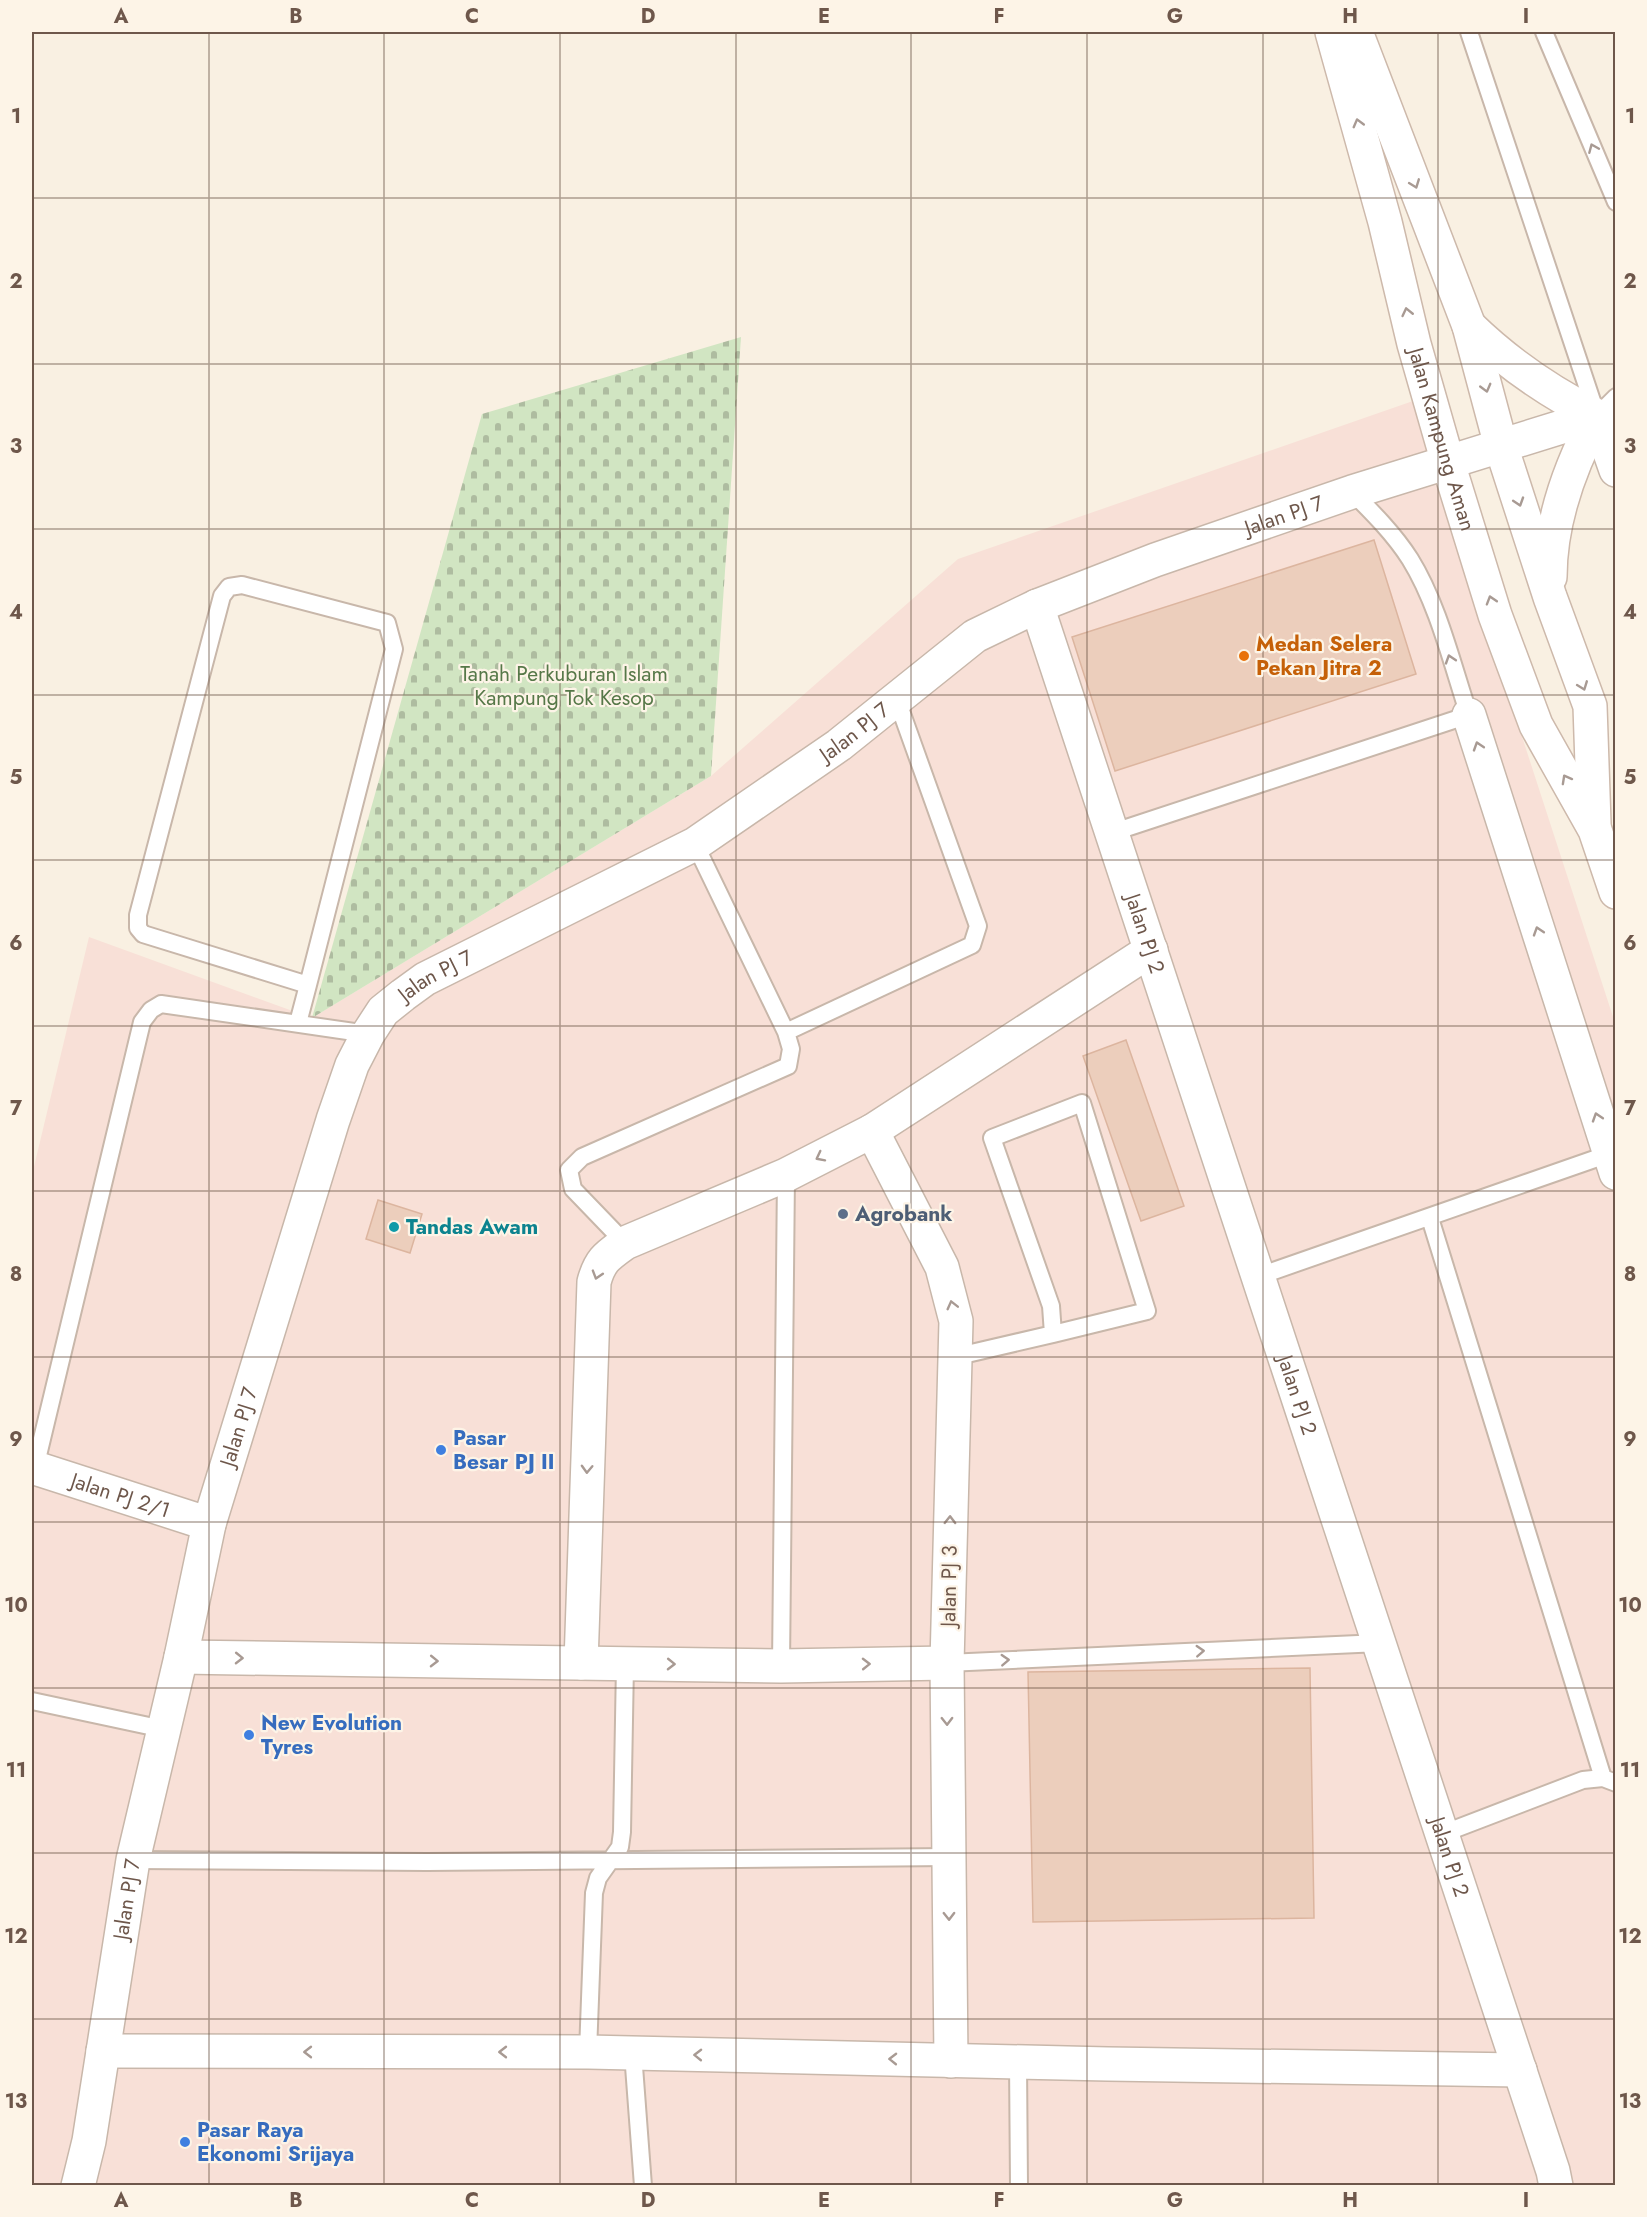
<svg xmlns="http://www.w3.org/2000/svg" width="1647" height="2217" font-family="Jost,sans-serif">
<defs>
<pattern id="cemetery-stones" width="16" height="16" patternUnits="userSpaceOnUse" patternTransform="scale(1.5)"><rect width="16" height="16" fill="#d1e5c2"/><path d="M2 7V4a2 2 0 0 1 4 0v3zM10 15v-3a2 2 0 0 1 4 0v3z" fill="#aebca0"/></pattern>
</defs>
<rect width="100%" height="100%" fill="#f9f0e2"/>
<path fill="#f8e0d7" d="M1413,401L1615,1023V2185L32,2186V1175L89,937L312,1018L711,776L958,559Z"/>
<path fill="url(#cemetery-stones)" d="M741,337L711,776L312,1018L482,414Z"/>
<path fill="#eccebc" stroke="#dcb59f" stroke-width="1.5" d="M1374,540L1416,674L1115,771L1072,637Z
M1126,1040L1184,1206L1141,1221L1083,1056Z
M378,1200L422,1214L410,1253L366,1239Z
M1310,1668L1314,1918L1033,1922L1028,1672Z"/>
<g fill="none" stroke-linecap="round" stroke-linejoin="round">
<defs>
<path id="lane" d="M1469,32L1596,413
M1544,32L1616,202
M1597,416L1616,397
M1114,832L1469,715C1452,664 1438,604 1410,559C1394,534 1373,513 1352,492
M298,1023L308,985L394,649L387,623L242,585L229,587L222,596L138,915V928L143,934L308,985
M786,1032L972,945L978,926L896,697
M1430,1218L1603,1778
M625,1243L573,1189L569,1170L582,1157L788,1066L791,1049L786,1032L695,844
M1259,1276L1609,1154
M954,1357L1053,1334L1051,1306L992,1138L1082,1103L1147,1311L1053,1334
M35,1468L142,1022L151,1010L161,1004L368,1034
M947,1663L1380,1643
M781,1666L786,1175
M32,1701L163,1729
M1442,1834L1583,1780L1603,1778L1616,1783
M133,1860L427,1862L949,1857
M588,2052L594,1893L598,1878L620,1847L622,1832L625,1664
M633,2053L643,2186
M1018,2062L1019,2186"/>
<g id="street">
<path id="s1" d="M1037,606L1553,2171L1556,2186"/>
<path d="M1469,715L1616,1173"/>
<path d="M872,1131L942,1267L956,1321L947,1663L951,2061"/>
<path id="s2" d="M32,1467L209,1524"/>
<path d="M181,1657L781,1666L947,1663"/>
<path d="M581,1663L594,1282C600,1260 607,1256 625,1243L786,1175L872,1131L1151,950"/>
<path d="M103,2051L588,2052L1108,2064L1520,2070"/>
<path id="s3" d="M78,2186L89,2141L133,1860L181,1657L209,1524L333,1120L352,1065L368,1034L383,1011L403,995L425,979L695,844L839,745L975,636L1037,606L1155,560L1352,492L1597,416L1616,470"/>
</g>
<g id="secondary">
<path id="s4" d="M1332,32L1385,222L1414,344L1448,463L1495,615L1536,725L1595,830L1616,892"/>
<path d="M1356,32L1469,326L1501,446L1550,597L1590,706L1594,823"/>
<path d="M1469,326C1508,364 1549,392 1597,416C1570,466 1550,520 1550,577"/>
</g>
</defs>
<use href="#lane" stroke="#c8b7aa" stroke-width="20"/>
<use href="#street" stroke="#c8b7aa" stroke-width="36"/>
<use href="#secondary" stroke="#cdb9ab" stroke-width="36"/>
<use href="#lane" stroke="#fff" stroke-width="16"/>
<use href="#street" stroke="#fff" stroke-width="33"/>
<use href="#secondary" stroke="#fff" stroke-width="33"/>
</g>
<defs><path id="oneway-chevron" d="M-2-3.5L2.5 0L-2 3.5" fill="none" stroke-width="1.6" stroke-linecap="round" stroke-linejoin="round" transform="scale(1.5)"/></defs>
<g stroke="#a89a93">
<use href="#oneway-chevron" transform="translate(1358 123) rotate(-105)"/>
<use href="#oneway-chevron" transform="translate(1593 148) rotate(-113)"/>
<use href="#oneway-chevron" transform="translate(1415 184) rotate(69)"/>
<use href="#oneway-chevron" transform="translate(1407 312) rotate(-103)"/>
<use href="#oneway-chevron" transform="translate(1486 388) rotate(75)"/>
<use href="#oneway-chevron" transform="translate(1519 502) rotate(72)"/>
<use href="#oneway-chevron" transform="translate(1491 600) rotate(-107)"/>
<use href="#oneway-chevron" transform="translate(1450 659) rotate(-108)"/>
<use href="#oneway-chevron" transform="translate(1583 686) rotate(69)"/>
<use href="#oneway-chevron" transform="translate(1478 746) rotate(-108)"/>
<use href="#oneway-chevron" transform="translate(1566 779) rotate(-119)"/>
<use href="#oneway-chevron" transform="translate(1538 931) rotate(-108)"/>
<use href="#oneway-chevron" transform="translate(1597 1117) rotate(-108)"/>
<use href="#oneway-chevron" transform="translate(820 1157) rotate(153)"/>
<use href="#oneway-chevron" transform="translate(597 1275) rotate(107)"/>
<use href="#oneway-chevron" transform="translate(952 1305) rotate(-104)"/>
<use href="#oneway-chevron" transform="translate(587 1469) rotate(92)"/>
<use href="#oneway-chevron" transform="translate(950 1520) rotate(-89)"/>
<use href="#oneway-chevron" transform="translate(1200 1651) rotate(-3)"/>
<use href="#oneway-chevron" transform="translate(239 1658) rotate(1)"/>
<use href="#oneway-chevron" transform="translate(1005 1660) rotate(-3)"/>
<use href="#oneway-chevron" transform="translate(434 1661) rotate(1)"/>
<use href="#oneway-chevron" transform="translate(671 1664) rotate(1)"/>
<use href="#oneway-chevron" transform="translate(866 1664) rotate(-1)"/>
<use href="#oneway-chevron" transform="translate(947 1721) rotate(89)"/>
<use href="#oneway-chevron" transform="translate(949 1916) rotate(89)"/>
<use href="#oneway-chevron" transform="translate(308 2052) rotate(180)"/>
<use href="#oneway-chevron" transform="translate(503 2052) rotate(180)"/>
<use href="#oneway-chevron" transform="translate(698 2055) rotate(-179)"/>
<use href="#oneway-chevron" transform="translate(893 2059) rotate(-179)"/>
</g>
<path fill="none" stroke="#6e574b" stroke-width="1.5" stroke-opacity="0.55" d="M209,32V2186M384,32V2186M560,32V2186M736,32V2186M911,32V2186M1087,32V2186M1263,32V2186M1438,32V2186M32,198H1616M32,364H1616M32,529H1616M32,695H1616M32,860H1616M32,1026H1616M32,1191H1616M32,1357H1616M32,1522H1616M32,1688H1616M32,1853H1616M32,2019H1616"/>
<circle fill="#e8710a" stroke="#fdf4e7" stroke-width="2" cx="1244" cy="656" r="6"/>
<circle fill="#5c6f8a" stroke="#fdf4e7" stroke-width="2" cx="843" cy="1214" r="6"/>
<circle fill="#0f9aa8" stroke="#fdf4e7" stroke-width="2" cx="394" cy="1227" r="6"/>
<g fill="#3f7fe0" stroke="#fdf4e7" stroke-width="2">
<circle cx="441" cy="1450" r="6"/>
<circle cx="249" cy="1735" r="6"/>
<circle cx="185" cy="2142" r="6"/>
</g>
<g text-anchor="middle" stroke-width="4.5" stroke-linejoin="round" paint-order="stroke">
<g font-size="21" fill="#6e574b" stroke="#fdf4e7">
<text dy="7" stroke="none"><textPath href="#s4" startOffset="422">Jalan Kampung Aman</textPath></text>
<text dy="7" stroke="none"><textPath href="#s3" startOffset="2254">Jalan PJ 7</textPath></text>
<text dy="7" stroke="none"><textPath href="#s3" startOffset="1768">Jalan PJ 7</textPath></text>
<text dy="7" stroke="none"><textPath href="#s1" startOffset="345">Jalan PJ 2</textPath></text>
<text dy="7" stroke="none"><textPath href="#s3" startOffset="1282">Jalan PJ 7</textPath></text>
<text dy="7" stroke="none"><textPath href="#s1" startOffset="831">Jalan PJ 2</textPath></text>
<text dy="7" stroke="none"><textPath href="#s3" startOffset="777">Jalan PJ 7</textPath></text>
<text dy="7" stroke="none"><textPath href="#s2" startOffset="93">Jalan PJ 2/1</textPath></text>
<text transform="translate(949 1586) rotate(-89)" y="7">Jalan PJ 3</text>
<text dy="7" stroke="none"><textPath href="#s1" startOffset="1317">Jalan PJ 2</textPath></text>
<text dy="7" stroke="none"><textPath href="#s3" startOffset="291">Jalan PJ 7</textPath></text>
</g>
<g font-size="21" font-weight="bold" fill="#c56008" stroke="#fdf4e7" text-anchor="start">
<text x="1256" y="651">Medan Selera<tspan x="1256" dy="24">Pekan Jitra 2</tspan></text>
</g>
<g font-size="21" fill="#567848" stroke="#fdf4e7">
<text x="564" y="681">Tanah Perkuburan Islam<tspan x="564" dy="24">Kampung Tok Kesop</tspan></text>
</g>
<g font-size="21" font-weight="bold" fill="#4e5e75" stroke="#fdf4e7" text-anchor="start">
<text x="855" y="1221">Agrobank</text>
</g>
<g font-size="21" font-weight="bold" fill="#0d838f" stroke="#fdf4e7" text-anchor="start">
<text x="406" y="1234">Tandas Awam</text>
</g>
<g font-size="21" font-weight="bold" fill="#366cbe" stroke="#fdf4e7" text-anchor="start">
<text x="453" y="1445">Pasar<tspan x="453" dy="24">Besar PJ II</tspan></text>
<text x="261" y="1730">New Evolution<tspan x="261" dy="24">Tyres</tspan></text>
<text x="197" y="2137">Pasar Raya<tspan x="197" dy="24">Ekonomi Srijaya</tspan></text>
</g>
</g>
<rect width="1647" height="2217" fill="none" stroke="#fdf4e7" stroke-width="66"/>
<rect x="33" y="33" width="1581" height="2151" fill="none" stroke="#6e574b" stroke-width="2"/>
<g font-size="20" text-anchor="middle" font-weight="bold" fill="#6e574b">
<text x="121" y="23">A</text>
<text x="296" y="23">B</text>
<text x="472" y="23">C</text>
<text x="648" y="23">D</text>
<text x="824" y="23">E</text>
<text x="999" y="23">F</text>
<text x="1175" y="23">G</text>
<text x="1350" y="23">H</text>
<text x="1526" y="23">I</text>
<text x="16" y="123">1</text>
<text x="1630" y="123">1</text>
<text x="16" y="288">2</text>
<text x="1630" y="288">2</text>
<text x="16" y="453">3</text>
<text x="1630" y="453">3</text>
<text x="16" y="619">4</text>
<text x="1630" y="619">4</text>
<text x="16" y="784">5</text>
<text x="1630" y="784">5</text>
<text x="16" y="950">6</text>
<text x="1630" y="950">6</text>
<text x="16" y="1115">7</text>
<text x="1630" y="1115">7</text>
<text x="16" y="1281">8</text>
<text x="1630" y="1281">8</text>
<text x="16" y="1446">9</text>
<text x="1630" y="1446">9</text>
<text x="16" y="1612">10</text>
<text x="1630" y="1612">10</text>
<text x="16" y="1777">11</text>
<text x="1630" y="1777">11</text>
<text x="16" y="1943">12</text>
<text x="1630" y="1943">12</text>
<text x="16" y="2108">13</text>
<text x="1630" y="2108">13</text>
<text x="121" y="2207">A</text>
<text x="296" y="2207">B</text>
<text x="472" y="2207">C</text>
<text x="648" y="2207">D</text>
<text x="824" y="2207">E</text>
<text x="999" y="2207">F</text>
<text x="1175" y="2207">G</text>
<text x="1350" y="2207">H</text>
<text x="1526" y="2207">I</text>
</g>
</svg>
